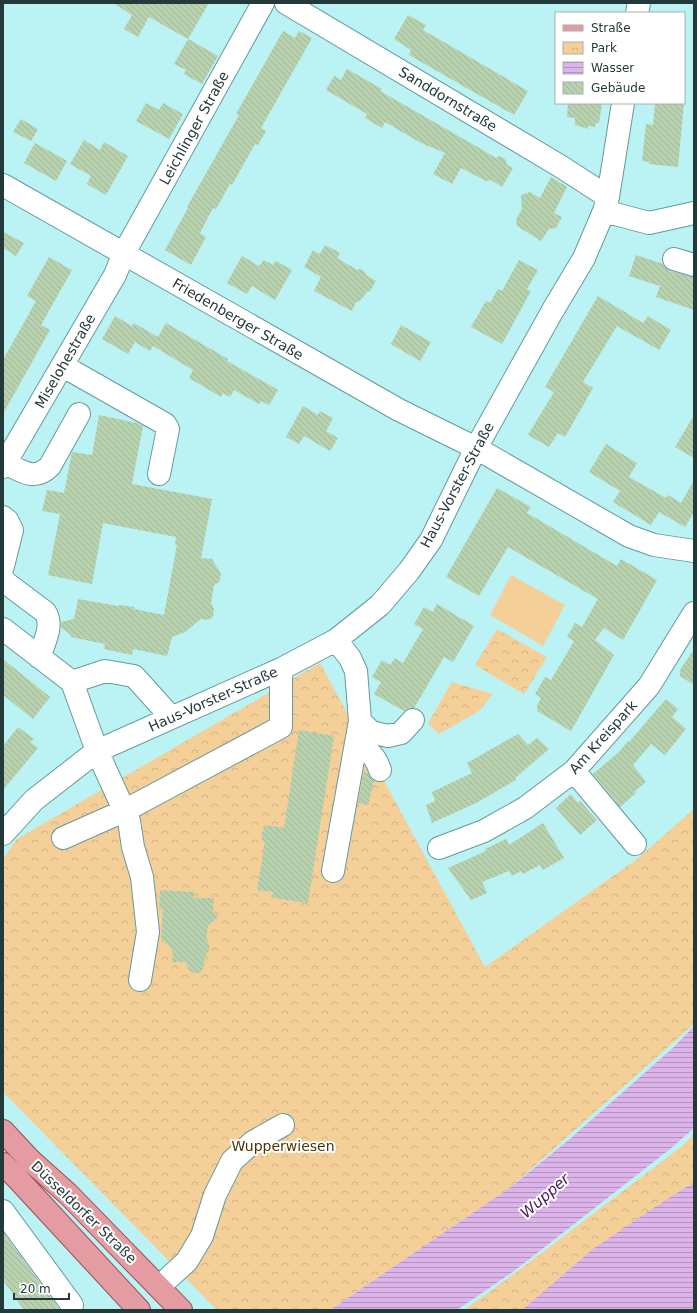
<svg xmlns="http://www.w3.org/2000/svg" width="697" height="1313" font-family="'DejaVu Sans',sans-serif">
<defs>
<pattern id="park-crowns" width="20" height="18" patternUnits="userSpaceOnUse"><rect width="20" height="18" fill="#f5cf98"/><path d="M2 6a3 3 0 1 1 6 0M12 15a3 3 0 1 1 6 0" fill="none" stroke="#d2b284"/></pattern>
<pattern id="water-rules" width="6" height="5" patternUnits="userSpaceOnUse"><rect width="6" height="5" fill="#dcb4ea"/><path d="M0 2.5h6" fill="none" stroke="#b293bf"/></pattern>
<pattern id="building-back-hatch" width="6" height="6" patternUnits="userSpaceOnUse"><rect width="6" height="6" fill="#b8d2af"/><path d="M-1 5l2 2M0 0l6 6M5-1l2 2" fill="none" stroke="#9eb597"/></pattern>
</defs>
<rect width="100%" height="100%" fill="#bbf2f3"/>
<path fill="#f5cf98" d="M511,575L565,605L543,646L490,615Z"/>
<path fill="url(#park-crowns)" d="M497,629L547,657L524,694L475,665Z
M320,663L485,967L637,859L694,809V1024L511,1187L330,1310H217L3,1092V859L17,839Z
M452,682L493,694L479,711L439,734L428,723Z
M694,1134V1310H464L510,1277L681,1147Z"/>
<path fill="url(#water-rules)" d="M694,1026V1128L670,1149L514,1271L457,1310H330L511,1187L571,1138L674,1047Z
M694,1184V1308L690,1310H522L593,1249L652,1209L686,1187Z"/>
<path fill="url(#building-back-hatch)" d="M113,3H209L188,39L149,17L138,37L124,29L132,15Z
M408,15L426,25L423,30L528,91L514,115L409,55L411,50L394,39Z
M283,31L295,38L299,31L312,38L261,128L266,131L258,145L255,144L232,185L230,184L216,209L213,208L200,233L206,237L191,265L165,250L188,208L187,207L239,115L236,114Z
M188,39L218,56L202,84L184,74L186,70L174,64Z
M347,69L382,89L380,91L474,145L496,158L500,156L506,160L507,165L513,168L502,187L491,180L486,181L461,168L452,184L433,174L445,153L421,143L385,122L382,128L365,118L367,114L326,90L334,76L341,80Z
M146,103L159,110L163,103L183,114L169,139L136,121Z
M568,103H598L602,104L599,123H596L595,127L588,126V129L575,125V118L567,117Z
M655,103H684L678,167L649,164L650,162L642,161L646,124L653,125Z
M21,119L38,129L31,141L13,132Z
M84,140L100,150L104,142L128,156L106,195L87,184L91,176L70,164Z
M35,143L67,161L56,181L24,163Z
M551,177L567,187L554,213L562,217L556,228L549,229L541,241L517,226L516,220L522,209L521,195L530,192L540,198Z
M3,232L24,243L16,256L3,248Z
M325,245L340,253L337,258L357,270L360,269L365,272L366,275L376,281L370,291L367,292L360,301L356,302L352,311L314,291L321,277L304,267L313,250L320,254Z
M636,255L663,264L665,268L670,271L694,277V310L656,297L660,286L629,276Z
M242,256L259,266L264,260L273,265L276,261L292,270L275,300L252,286L247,294L227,283Z
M49,257L72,270L41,325L50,330L3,414V360L36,301L27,296Z
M519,260L538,270L527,289L531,291L502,344L471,327L486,301L490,303L498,289L502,291Z
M598,296L643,323L648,316L671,330L659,350L617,326L583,382L593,388L565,437L558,433L549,447L528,435L554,392L545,387Z
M115,316L132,326L134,323L158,337L166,323L228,359L227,361L278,390L269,405L261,401L259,404L234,390L230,397L223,393L221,397L189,378L193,370L153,346L150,351L135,342L128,354L102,339Z
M401,325L431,342L420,361L391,344Z
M303,406L318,415L320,411L333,418L326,431L338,438L330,451L304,436L299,444L286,437Z
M99,415L137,423L143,426L132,484L212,499L201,558L212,559L221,574L219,582L214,585L211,603L214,609L213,617L208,620L201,619L185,632L172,637L167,656L133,649L132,655L104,649L105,644L71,637V635L61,627V622L74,619L78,599L118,606L119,605L134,607V609L164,615L177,545H175L176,537L103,523L92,584L48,575L60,514L42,511L47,490L64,493L72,452L92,455Z
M694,415V458L675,447Z
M606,444L637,463L629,477L666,498L668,495L681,503L694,480V512L685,527L659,512L651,525L613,502L620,491L589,472Z
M497,488L531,507L527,513L617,566L621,559L657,580L623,640L604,628L595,640L614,655L571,731L537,711V706L541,698L535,694L545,677L551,680L574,641L567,637L575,623L582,627L598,599L508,547L479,596L446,577Z
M437,604L474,626L453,662L444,657L414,708H409L404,711L374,694L381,682L372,677L382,660L390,665L395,658L403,663L423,629L414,624L424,607L433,612Z
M694,649V685L680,676V670Z
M3,659L50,697L33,719L3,695Z
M666,699L678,709L672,717L686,729L665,755L651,744L633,765L646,782L634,792L636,793L620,807L593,774L620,751L628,741L629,742Z
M18,727L34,739L30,742L38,748L3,790V746Z
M299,730L334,736L308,903L273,898V892L257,890L265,841H261L264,825L284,828Z
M518,734L528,745L537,738L549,749L515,778L516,780L476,803L432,823L426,805L435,801L432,792L472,773L467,763Z
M364,772L368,773L374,781L368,805L358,803Z
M571,794L578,803L580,801L597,820L580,835L556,808Z
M543,823L564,858L543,870L540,865L523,874L521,871L512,876L509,871L482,882L487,893L471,900L448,868L486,851L485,849L506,839L509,845Z
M160,890L194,892V898H214L213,911L218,917L208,926L206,942L209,945V951L206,954L203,969L199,973H193L189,970L185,962H172L173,951L161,938L163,909H159Z
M3,1232L60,1310H24L3,1280Z"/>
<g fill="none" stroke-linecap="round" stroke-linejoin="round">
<defs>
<path id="minor" d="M286,3L560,166L608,197
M637,13L639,3
M3,185L399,410L476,448L629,536L654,545L694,551
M604,211L649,223L694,213
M674,259L694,265
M63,366L165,424L168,429L159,474
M5,463C22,471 34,482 50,466L79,414
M3,467L115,275L124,253L263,3
M3,517L7,520L12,530L3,566
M3,578L5,582L45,612C54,625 44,643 39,657
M3,629L72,682L97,751L129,821L133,847L142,877L148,932L140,980
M72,682L105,671L134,676L171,717
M360,721L371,732L388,736L401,733L413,720
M356,744C369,751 375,755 380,770
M574,771L635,844
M3,834L34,800L97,751L281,669L336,640L380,605L409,571L431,540L476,448L553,310L584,258L604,211L608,197L623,103
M63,838L124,811L281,727V669
M439,848L484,831L525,808L574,771L649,686L694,613
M333,871L360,721L356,671L350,658L336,640
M3,1211L72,1305
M159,1287L187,1261L202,1236L215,1195L232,1161L253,1142L283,1125"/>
<path id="major" d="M3,1131L30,1160L68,1194L181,1310
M3,1164L17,1178L139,1310"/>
</defs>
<use href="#minor" stroke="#659a9b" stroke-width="24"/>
<use href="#major" stroke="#954f55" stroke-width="24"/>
<use href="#minor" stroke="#fff" stroke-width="22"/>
<use href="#major" stroke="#e49ca2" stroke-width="22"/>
</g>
<g text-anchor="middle" stroke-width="4" stroke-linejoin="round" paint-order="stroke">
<g font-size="14" fill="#243a3a" stroke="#fff">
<text transform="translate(448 99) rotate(31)" y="5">Sanddornstraße</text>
<text transform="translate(194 128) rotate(-61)" y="5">Leichlinger Straße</text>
<text transform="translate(238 319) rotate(30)" y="5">Friedenberger Straße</text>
<text transform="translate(65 361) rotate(-60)" y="5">Miselohestraße</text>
<text transform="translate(457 485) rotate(-62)" y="5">Haus-Vorster-Straße</text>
<text transform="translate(213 699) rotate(-24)" y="5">Haus-Vorster-Straße</text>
<text transform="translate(603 737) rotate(-48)" y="5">Am Kreispark</text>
<text transform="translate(84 1212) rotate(44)" y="5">Düsseldorfer Straße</text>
</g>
<g font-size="14" fill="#4d3403" stroke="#fff">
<text x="283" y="1151">Wupperwiesen</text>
</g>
<g font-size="15" font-style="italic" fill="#491857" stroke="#fff">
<text transform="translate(545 1196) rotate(-41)" y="5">Wupper</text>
</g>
</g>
<rect width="697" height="1313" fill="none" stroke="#243a3a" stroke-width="8"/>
<rect x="555" y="12" width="130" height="92" fill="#ffffff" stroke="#a7b0b0"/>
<rect x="563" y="25" width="20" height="6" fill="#e49ca2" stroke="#a7b0b0"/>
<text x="591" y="32" font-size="12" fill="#243a3a">Straße</text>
<rect x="563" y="42" width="20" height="12" fill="url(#park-crowns)" stroke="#a7b0b0"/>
<text x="591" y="52" font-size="12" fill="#243a3a">Park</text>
<rect x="563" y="62" width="20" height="12" fill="url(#water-rules)" stroke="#a7b0b0"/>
<text x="591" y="72" font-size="12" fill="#243a3a">Wasser</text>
<rect x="563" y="82" width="20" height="12" fill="url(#building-back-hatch)" stroke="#a7b0b0"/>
<text x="591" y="92" font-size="12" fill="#243a3a">Gebäude</text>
<path d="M14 1293v6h55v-6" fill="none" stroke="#243a3a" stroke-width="2"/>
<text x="20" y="1293" font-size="12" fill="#243a3a" stroke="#ffffff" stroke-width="3" paint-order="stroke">20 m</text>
</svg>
